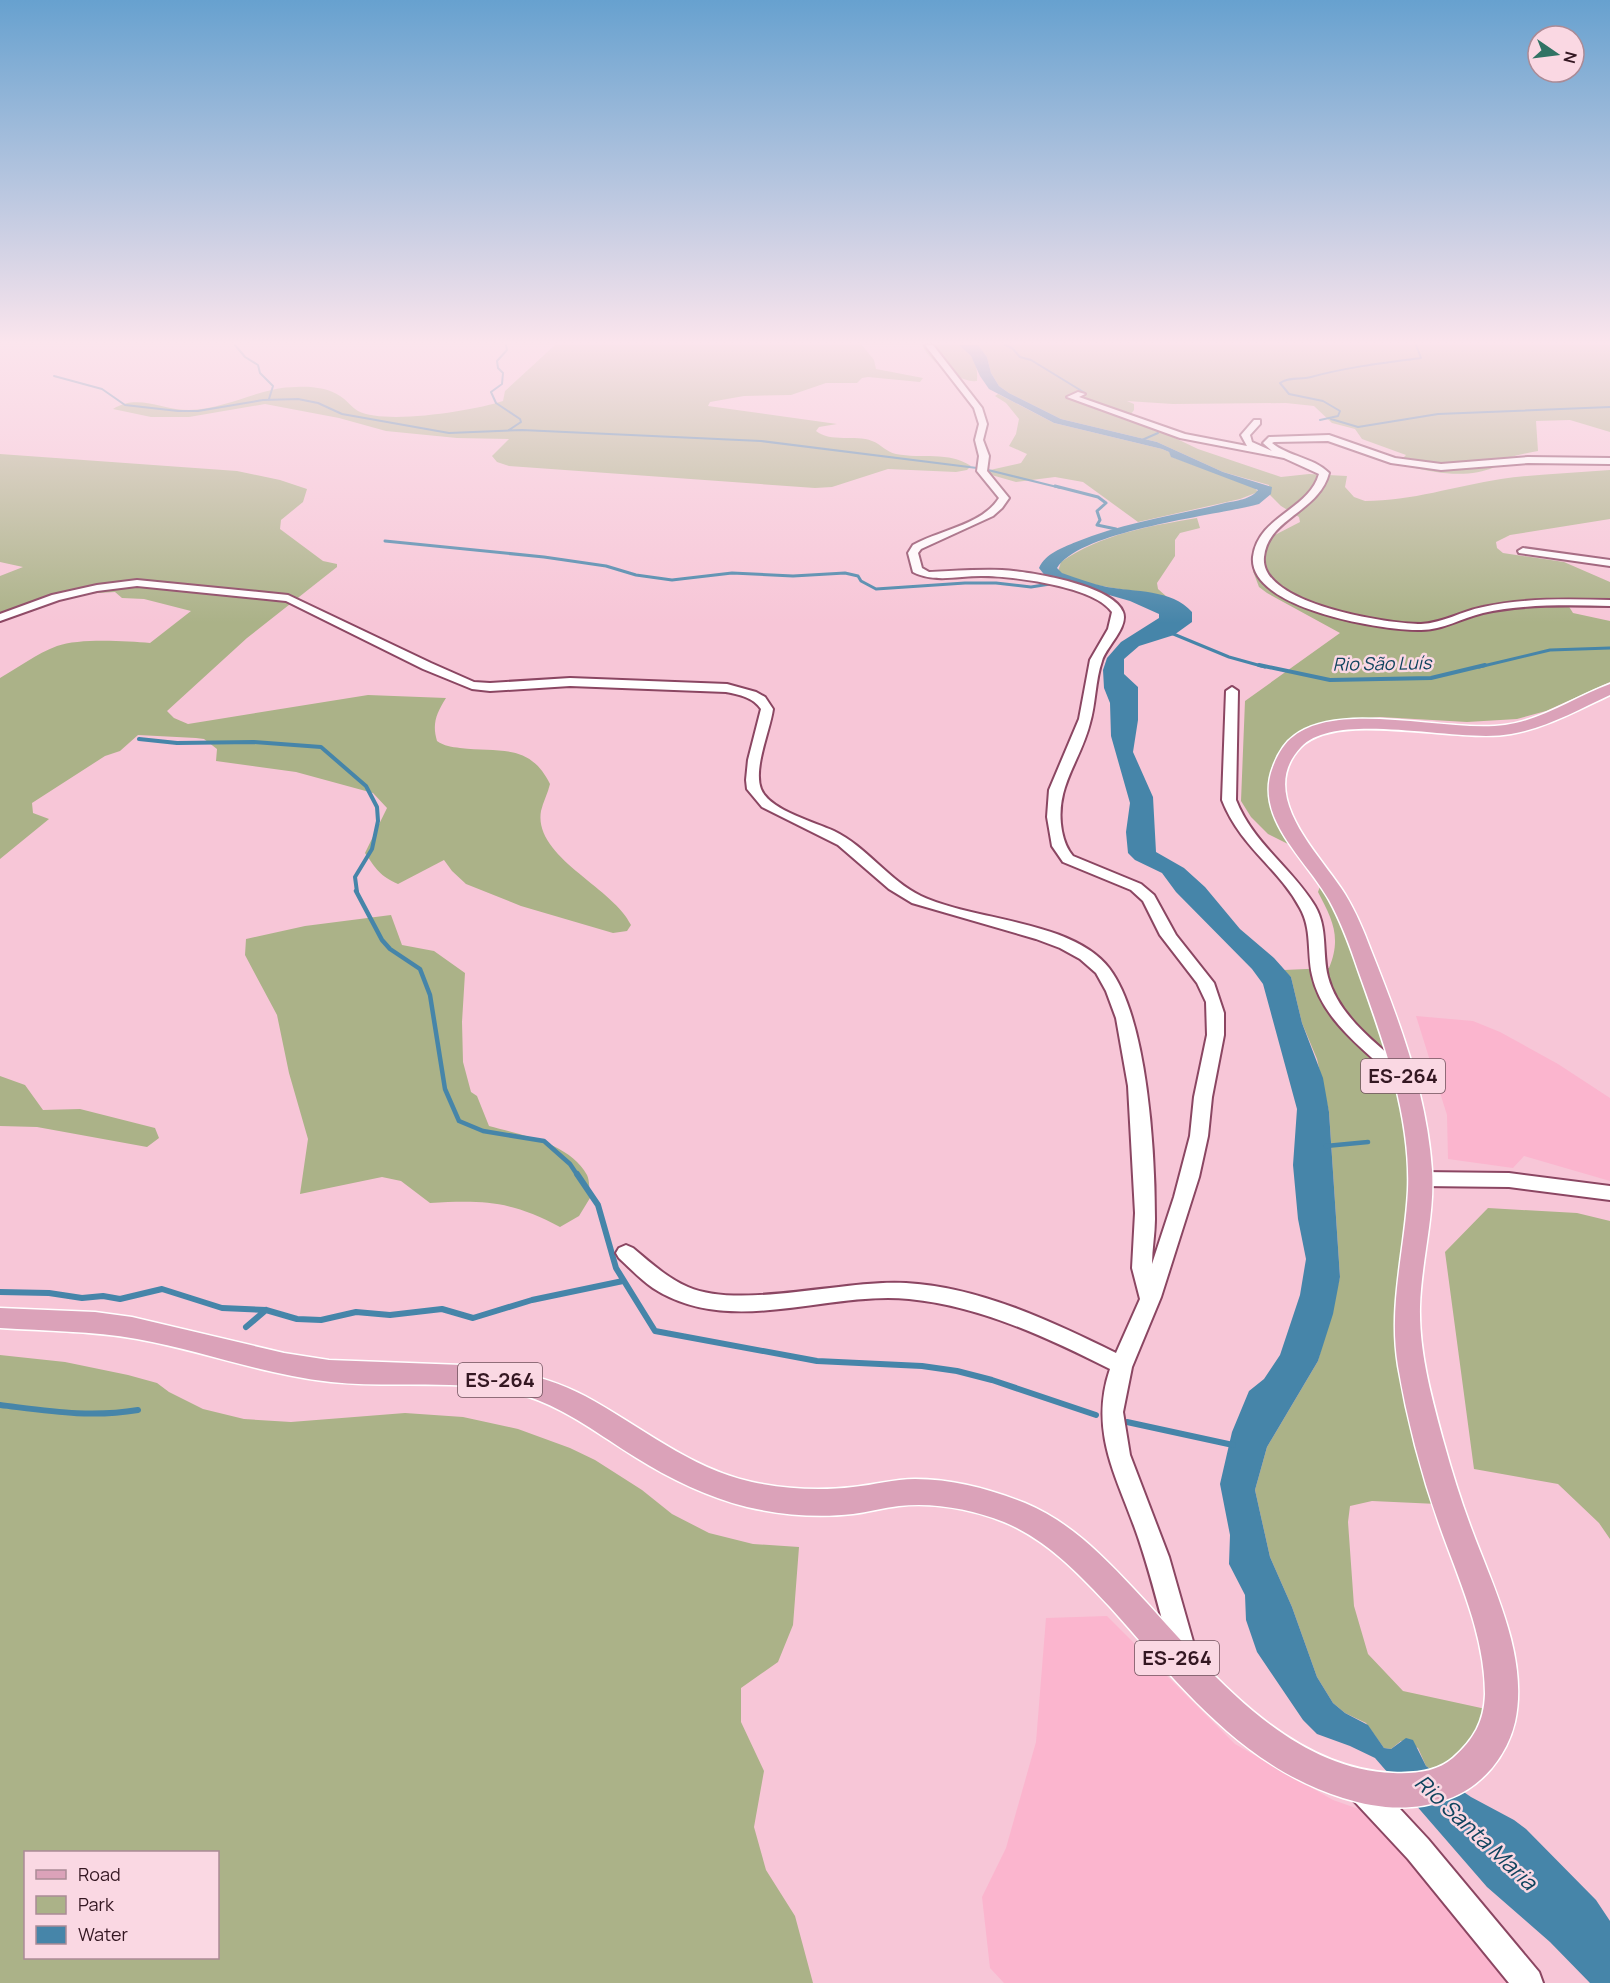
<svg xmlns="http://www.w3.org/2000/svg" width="1610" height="1983" font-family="Manrope,sans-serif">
<rect width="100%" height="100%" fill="#f7c6d7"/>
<path fill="#fbb5ce" d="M1416,1016L1473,1021L1500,1032L1558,1064L1610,1098V1181L1524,1156L1513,1168L1448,1159L1447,1115Z
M1107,1616L1235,1744L1333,1800L1373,1814L1507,1983H1004L990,1968L982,1897L1006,1848L1036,1742L1046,1618Z"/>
<path fill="#abb288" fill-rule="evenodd" d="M555,345H862L874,360L876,369L923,378L920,382L868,377L862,378L857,383H826L791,395L744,396L710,402L708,406L837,424L819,427L816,431C831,443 855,434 872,441C881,444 886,452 896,454C921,459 949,451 971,466L967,470L956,472L888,469L832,487L815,488L509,466L497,462L492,456L509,439L457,438L386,431L339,418L265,404L189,417H151L113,409C137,393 163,410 189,410C228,409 260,387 296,387C310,386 329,388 340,396C347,400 351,407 358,411C385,425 473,411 503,401L505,391Z
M922,345H959C974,358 978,362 977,381C960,383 928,361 922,345Z
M978,345H1610V432L1570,420L1536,421L1538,451C1528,453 1515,455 1506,459C1502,461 1499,465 1495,467C1456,484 1403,465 1366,454L1370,451L1403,458L1406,455L1362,439L1355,429L1332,423L1314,406L1286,403L1173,404L1127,401L1134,404V410L1131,414L1133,418L1198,449L1281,477L1309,474L1347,476L1345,487L1354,497L1365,501C1412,501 1455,486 1501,479C1537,474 1574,473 1610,470V519L1510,535L1496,542L1497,548L1503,553L1564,562L1610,582V602L1568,605L1573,613L1610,621V682L1546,711L1517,719L1467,722L1380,717L1325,722L1313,727L1272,781L1318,863L1404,1082L1416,1333L1459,1505L1372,1501L1350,1506L1348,1522L1354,1606L1368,1654L1403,1691L1495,1711L1468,1749L1438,1774L1426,1766L1418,1748L1401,1741L1391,1749L1384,1748L1366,1723L1345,1713L1333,1703L1317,1677L1292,1607L1270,1557L1255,1490L1267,1447L1318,1361L1340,1277L1329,1112L1317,1059L1302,1023L1291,977L1284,970L1329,968C1342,937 1332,919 1318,892L1323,878L1294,847L1268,834L1251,817L1241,801L1245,701L1340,633L1267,593L1259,587L1253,571L1255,550L1267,539L1300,522L1299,517L1281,506L1270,495L1269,485L1223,472L1157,442L1061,419L1009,393L999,386L991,373L987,357Z
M998,394L1054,423L1162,449L1169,452L1172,457L1254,487L1258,492L1240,499L1138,522L1083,482L1055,477L1016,482L981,472L1021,463L1027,454L1009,446L1016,434L1019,419L1006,403L995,396Z
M0,454L237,471L280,480L307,489L303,502L281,520L280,529L323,561L337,564V567L247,638L167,711L174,718L188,724L368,695L446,698C436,714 432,724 437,741C444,746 452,747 460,748C500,753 529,742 550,784C548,793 543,802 541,811C533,857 613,887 631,925L627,931L613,933L521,906L466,884L452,871L444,860L398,884C380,876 376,869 365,853L387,808L373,793L296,772L216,761L217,749L204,739L196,738L138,735L120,751L105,756L32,803L33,813L49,819L0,859V678C19,667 36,654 57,646C79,638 126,641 150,643L191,611L144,599L122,598L115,592L64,595L0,618V576L23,567L0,562Z
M1197,518L1200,528L1180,533L1175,540V556L1157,583L1158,589L1167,597C1139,590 1080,587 1058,571L1061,562C1101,534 1150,526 1197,518Z
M391,915L402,945L434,951L465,973L462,1022L463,1062L471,1092L477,1096L489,1126C521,1135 570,1143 587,1175C590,1181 589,1191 590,1198L579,1216L560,1227C512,1201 484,1200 430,1203L401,1181L382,1177L300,1194L308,1139L289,1073L277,1015L245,955L246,939L305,926Z
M0,1076L25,1085L43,1110L80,1109L155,1128L159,1138L147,1147L37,1127L0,1126Z
M1488,1208L1577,1213L1610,1221V1539L1599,1523L1558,1484L1474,1469L1445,1252Z
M0,1355L65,1362L128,1375L157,1383L169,1392L203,1409L244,1419L291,1422L405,1413L463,1417L518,1429L570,1448L595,1460L642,1490L672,1514L709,1533L753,1544L799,1547L793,1625L778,1662L741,1688V1722L764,1771L754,1827L766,1870L795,1916L813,1983H0ZM26,1852H218V1958H26Z"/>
<path fill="#4685a9" d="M959,345H978L987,357L991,373L999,386L1009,393L1061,419L1157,442L1223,472L1272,487L1271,494L1259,504C1215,516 1081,530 1057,568L1062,573C1077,578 1092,584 1107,587C1134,592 1172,589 1192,612V622L1174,635L1139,646L1124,659V674L1138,687V720L1133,752L1153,797L1156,852L1184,868L1205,887L1240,929L1274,958L1291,977L1302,1023L1323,1078L1329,1112L1340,1277L1333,1314L1318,1361L1267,1447L1255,1490L1270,1557L1292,1607L1317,1677L1333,1703L1345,1713L1368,1725L1384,1748L1391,1749L1406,1738L1413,1740L1426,1766L1471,1797L1514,1820L1526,1829L1596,1900L1610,1921V1983H1590L1550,1942L1487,1887L1375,1758L1350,1746L1317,1734L1303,1720L1257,1652L1246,1620L1245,1595L1229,1564L1230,1535L1220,1484L1232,1432L1249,1391L1264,1379L1280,1355L1300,1295L1306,1259L1298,1219L1293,1165L1297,1109L1263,984L1252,969L1176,892L1162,873L1135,860L1128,853L1126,832L1130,803L1111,736L1110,703L1104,688L1103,670L1107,658L1121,642L1159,618V614L1130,601L1046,577L1039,568C1046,553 1062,548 1076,542C1125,522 1174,516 1225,503C1235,501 1252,499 1258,490L1171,457L1169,452L1162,449L1054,423L989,389L980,376L971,356Z"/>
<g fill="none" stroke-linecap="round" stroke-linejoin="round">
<path stroke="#4685a9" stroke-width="2" d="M235,345L245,357L258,365L260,373L273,386L269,399
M506,345L507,350L497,361L498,368L503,373L502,384L491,392L496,403L520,419L521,422L509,430
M1005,345L1012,348L1020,357L1031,360L1085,393
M54,376L102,389L125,405L178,411H198L263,400L298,399L318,403L342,414L449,433L522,430L761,441L977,468
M1331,419L1358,427L1438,414L1610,407
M1320,420L1338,416L1340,411L1323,401L1289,394L1280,383C1290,376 1300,380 1311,377C1347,367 1384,363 1421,358L1416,345
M1142,440L1158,433
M988,470L1061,488"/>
<path stroke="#4685a9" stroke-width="3" d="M1055,486L1098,497L1106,503L1097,511L1100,520L1097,525L1116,529
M385,541L544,557L606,566L636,575L672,580L732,573L793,576L845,573L858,576L861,581L876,589L965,583H996L1031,587L1050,584
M1171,633L1229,657L1265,667
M1479,667L1550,650L1610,648"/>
<path stroke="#4685a9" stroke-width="4" d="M1259,665L1330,680L1431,678L1485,665
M139,739L177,743L254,742L321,747L366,786L377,807L378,821L372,849L355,877L357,892"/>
<path stroke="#4685a9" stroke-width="4.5" d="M356,891L382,940L390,949L420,969L430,995L445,1089L459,1121L483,1131L544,1141L570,1164L578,1176
M1326,1146L1368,1142"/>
<path stroke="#4685a9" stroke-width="6" d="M577,1174L598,1205L616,1268L655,1331L817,1361L922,1366L957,1371L992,1380L1096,1415
M0,1292L49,1293L82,1298L103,1296L120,1299L162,1289L222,1308L266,1310L297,1319L321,1320L356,1312L390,1315L442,1309L473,1318L532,1300L623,1281
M246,1327L266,1310
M0,1405C49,1411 89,1418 138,1410
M1127,1422L1233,1445"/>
<defs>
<path id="minor" d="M925,345H933L982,408L987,424L983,440L989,456L987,471L1009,498L1002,508L993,516L921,549L918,553L922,568L929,572C953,571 977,569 1002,570C1028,571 1113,585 1123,612C1129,627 1106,647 1102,661C1095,681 1096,703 1090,723C1080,763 1054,787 1062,831C1064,841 1067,849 1073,856L1141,884L1154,895L1176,935L1214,983L1224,1013V1035L1212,1097L1208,1136L1199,1177L1161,1297L1132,1367L1123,1412L1130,1455L1169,1557L1198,1659L1194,1668L1185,1671L1176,1668L1172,1659C1162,1619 1152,1579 1139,1540C1119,1480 1088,1434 1110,1369C1046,1337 980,1306 909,1299C825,1291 730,1338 653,1288C641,1280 630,1268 619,1258L616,1253L619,1248L626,1245L633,1248C651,1263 667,1278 688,1287C741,1310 845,1279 906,1283C979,1287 1051,1321 1116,1353L1140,1299L1132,1268L1135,1213L1128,1086L1116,1018L1106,991L1096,973L1080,959L1060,948L1036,939L912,903L889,889L838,845L762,807L747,789L746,780L748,760L761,709C753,697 740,695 726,692L570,686L490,691L472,689L423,669L286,601L137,586L97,591L59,600L0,621V614L52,595L97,585L137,580L288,595L431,663L474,682L490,683L570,678L727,684L756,692L765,697L773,709C770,731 753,768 761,789C769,810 815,822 834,831C867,847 888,880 921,896C974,921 1072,920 1109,968C1148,1019 1155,1154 1155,1219C1155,1234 1152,1249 1152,1264L1174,1197L1190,1136L1194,1097L1207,1035L1206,1002L1197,983L1160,935L1143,901L1131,890L1063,862L1052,846L1047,817L1049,790L1079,719L1090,660L1108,629L1112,612C1094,586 1012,576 981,576C959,576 934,583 913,572L908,553L913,545C940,530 982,525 999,498L977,471L979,456L975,440L979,424L974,408Z
M1078,392L1085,394L1079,397L1185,434L1247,446L1241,435L1254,420H1260V424L1250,435L1252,442L1272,451L1263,443L1269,437L1329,435L1395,458L1441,464L1528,457L1610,458V464L1528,463L1441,470L1391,463L1328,441L1274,442L1272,443C1289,457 1313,457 1329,473C1319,512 1268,518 1264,557C1259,604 1388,624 1421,624C1443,623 1462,611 1483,607C1524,598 1568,599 1610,600V606C1568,605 1524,604 1483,613C1462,618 1443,630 1421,630C1385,631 1248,609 1253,557C1258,516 1309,510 1319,474L1284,458L1180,438L1067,397Z
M1523,548L1610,560V566L1519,553L1518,551Z
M1232,687L1238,691L1236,800C1253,843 1291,867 1315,906C1328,928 1322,953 1328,977C1339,1018 1380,1046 1410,1073L1413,1077L1410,1081H1398C1366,1051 1322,1021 1312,975C1307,952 1312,929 1300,908C1278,867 1241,848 1222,800L1226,691Z
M1421,1172L1509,1173L1610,1186V1200L1509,1187L1421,1186L1414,1184L1411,1179L1414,1174Z
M1364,1777L1374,1781L1428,1839L1539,1972L1543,1983H1509L1408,1859L1354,1801L1350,1791L1354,1781Z"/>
<path id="major" d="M1610,684V695C1578,710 1546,728 1511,734C1458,744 1338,709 1301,747C1255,795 1321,855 1345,894C1356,912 1364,931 1371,950C1399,1020 1427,1094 1432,1170C1435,1216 1421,1262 1420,1307C1419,1353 1432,1399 1444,1443C1452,1472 1461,1501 1472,1530C1494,1589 1529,1658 1515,1722C1507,1756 1482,1787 1448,1799C1413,1812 1378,1809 1343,1798C1241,1766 1179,1684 1110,1607C1078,1573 1047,1540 1004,1522C971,1509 933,1502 899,1506C883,1508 868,1512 853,1514C818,1518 781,1515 747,1507C707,1497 670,1479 635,1457C601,1436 568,1410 529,1397C466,1377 397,1389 331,1382C265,1375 203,1351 137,1339C92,1331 46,1331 0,1328V1308L95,1312L132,1317L284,1353L329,1360L489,1366C523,1372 555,1380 585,1396C641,1426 689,1468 752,1482C785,1489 820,1491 853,1487C874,1485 894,1479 915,1479C953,1479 990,1489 1025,1503C1070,1522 1101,1554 1133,1588C1204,1663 1282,1768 1393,1773C1414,1774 1437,1772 1453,1758C1474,1739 1484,1722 1485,1694C1485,1635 1458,1578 1439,1524C1421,1473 1407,1419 1398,1366C1388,1304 1405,1251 1408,1190C1411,1115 1383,1040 1358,970C1350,946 1341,922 1329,900C1307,860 1253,818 1273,767C1277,756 1284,743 1294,736C1340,700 1448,733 1505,725C1542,720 1575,697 1610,684Z"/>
</defs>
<use href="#minor" stroke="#8b4662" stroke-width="4"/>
<use href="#major" stroke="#fff" stroke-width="3"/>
<use href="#minor" fill="#fff" fill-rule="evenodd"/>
<use href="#major" fill="#dba2b9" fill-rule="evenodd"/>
</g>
<linearGradient id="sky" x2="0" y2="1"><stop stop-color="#67a1cf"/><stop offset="0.55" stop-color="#fbe5ed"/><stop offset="1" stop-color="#fbe5ed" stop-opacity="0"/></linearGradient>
<rect width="1610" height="623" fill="url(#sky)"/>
<g text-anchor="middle" stroke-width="5" stroke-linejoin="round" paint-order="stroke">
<g font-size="18" font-style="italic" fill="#10445e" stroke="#fad8e3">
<text transform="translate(1382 664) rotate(-1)" y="6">Rio São Luís</text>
</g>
<g fill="#fad8e3" stroke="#6f515c" stroke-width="1.5">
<rect x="1361" y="1059" width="84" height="34" rx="4.5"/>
<rect x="458" y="1363" width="84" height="34" rx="4.5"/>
<rect x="1135" y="1641" width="84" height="34" rx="4.5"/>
</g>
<g font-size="20" font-weight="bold" fill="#341722">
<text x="1403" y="1083">ES-264</text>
<text x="500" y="1387">ES-264</text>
<text x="1177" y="1665">ES-264</text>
</g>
<g font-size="22" font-style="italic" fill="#10445e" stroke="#fad8e3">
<text transform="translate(1476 1832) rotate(43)" y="8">Rio Santa Maria</text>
</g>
</g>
<rect x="24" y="1851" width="195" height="108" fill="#fad8e3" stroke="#ab8b96" stroke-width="1.5"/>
<rect x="36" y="1870" width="30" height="9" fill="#dba2b9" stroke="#ab8b96" stroke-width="1.5"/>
<text x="78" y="1881" font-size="18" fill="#341722">Road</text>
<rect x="36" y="1896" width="30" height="18" fill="#abb288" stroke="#ab8b96" stroke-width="1.5"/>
<text x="78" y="1911" font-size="18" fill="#341722">Park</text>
<rect x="36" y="1926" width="30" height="18" fill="#4685a9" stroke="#ab8b96" stroke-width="1.5"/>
<text x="78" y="1941" font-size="18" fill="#341722">Water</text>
<g transform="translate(1556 54) rotate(104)"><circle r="28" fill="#fad8e3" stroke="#ab8b96" stroke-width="1.5"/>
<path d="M0-4.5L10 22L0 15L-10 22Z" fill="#317364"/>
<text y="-9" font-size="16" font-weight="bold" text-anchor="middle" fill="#341722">N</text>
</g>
</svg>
